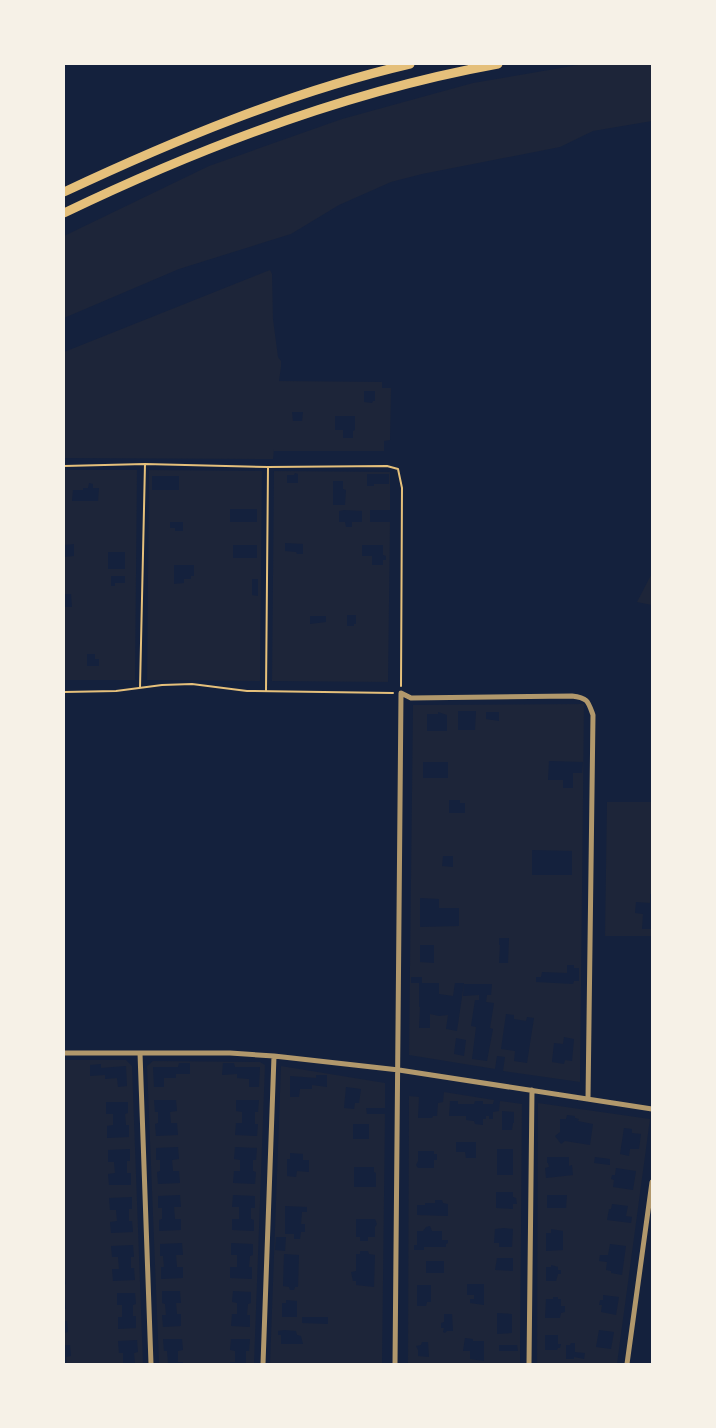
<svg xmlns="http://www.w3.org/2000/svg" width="716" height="1428" font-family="'Exo 2',sans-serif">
<rect width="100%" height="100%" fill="#14213d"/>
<path fill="#1d2539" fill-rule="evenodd" d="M584,64H652V121L593,131L560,147L422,174L391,182L339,205L291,234L179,269L64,318V236L209,166L342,119L473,83Z
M270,270L272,274L273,319L278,357L281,361V367L279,381L382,382V388H391L390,440L384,441V451H274V449L273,459L64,458V352ZM364,391H375V401H373L372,403L364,402ZM292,412H303L302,421H293ZM335,416H355V430L353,431V438H343V430H335Z
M64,470H137L135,680H64V607H72L71,594H64V557L74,556V544L64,545ZM89,483L93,484V488H99L98,501H72L73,490H83V488H88ZM108,552H125V569H108ZM111,576H125V583H115V586H111ZM87,654H95V659H99V666H87Z
M149,470L262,471L260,681L147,680ZM152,476H179V490H152ZM257,509V522H230V509ZM170,522H183V531H175V528H170ZM233,545H257V558H233ZM174,565H194V576H191V579H184V583L174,584ZM252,579H258V596L252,595Z
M274,471L390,472V510H370V522H390L388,682L272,681ZM295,473L298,474V483H287V475H294ZM367,474H389V484H374V486H367ZM333,481H343V489L346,490L345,505H333ZM344,510L362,511V522H352V527H346L345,522H339V511ZM285,543L303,544V554H297L296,552L285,551ZM362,545H383V555L386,556V560H383V565H372V556H362ZM347,615H356V624H354V626H347ZM310,616H326V622L310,624Z
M651,575H652V605L637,602Z
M584,704L580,1082L503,1071L505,1057L497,1056L495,1069L409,1055L413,705ZM458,711H476L475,730H458ZM438,712L447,715V731H427V714H438ZM486,712H499V721L486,719ZM549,761L583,762L582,773H573V788H563V780H548ZM423,762H448V778H423ZM449,800H460V803H465V813H449ZM532,850L572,851V875H532ZM443,856H453V867L442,866ZM420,898L439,899V908H459V926L420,927ZM499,938H509L508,963H499L500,945H499ZM420,945H434V963L420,962ZM567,965H574V968H579V981H574L573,984L536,982V977H541L542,972L567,973ZM411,977H422V983H439V994L453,996L455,983H464L457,1031L446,1029L448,1015L439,1016L430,1014V1028H419L420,1007H419V983H411ZM464,984H492L491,995H487L486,1002L494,1003L490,1028L493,1029L487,1061L472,1059L476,1027L471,1026L475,1000H479V995L463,996ZM506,1014L514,1015V1019L526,1021L527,1017L534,1018L527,1063L514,1061L515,1051L501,1049ZM564,1037L574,1039L572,1061L565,1060L564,1064L552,1062L554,1043L563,1044ZM456,1038L466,1040L464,1056L454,1054Z
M607,802H652V894H650V903L636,902L635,913L643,914L642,929H652V936H605Z
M64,1060H126L132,1066L143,1364H135L134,1353L138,1352L137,1340L118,1341L119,1353H123V1364H67L66,1357L71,1356L70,1345H64V1333L68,1332L67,1321H64V1309H66L64,1285L66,1284L64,1273ZM101,1064V1068L126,1066L127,1086L118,1087L117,1078L105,1079V1075L90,1076V1065ZM106,1102H128V1113L125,1114L126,1125H129V1137L107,1138V1126L113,1125V1114H106ZM130,1149V1161H127V1173H131V1185H109L108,1174L115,1173L114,1162H108V1150ZM132,1197V1209H129V1221H132L133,1232L111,1233L110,1222L117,1221L116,1210H110L109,1198ZM133,1245L134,1257H131V1268H134L135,1280L113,1281L112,1269H119L118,1257H112L111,1246ZM117,1293H135L136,1304L133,1305V1316H136V1328L118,1329V1317H122V1305H117Z
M153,1061L260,1062L265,1065L254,1364L246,1363V1351H249L250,1339H231L230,1350L235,1351V1362H230V1364H183V1362H178V1351L183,1350L182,1339H163L164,1351H167L168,1363L159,1364L147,1066ZM179,1063H190V1074H176V1078H164V1087H154L153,1067H178ZM223,1063H234L235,1067H260L259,1087H249V1079L237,1078V1074L222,1075ZM154,1100H176L177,1111L170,1112L171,1123H177L178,1135L156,1136L155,1124L158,1123V1112H155ZM236,1100H259L258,1112H255V1124H258L257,1136L235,1135L236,1123H242V1112L236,1111ZM178,1147L179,1159L172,1160L173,1171H179L180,1183L158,1184L157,1172L160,1171V1160H156V1148ZM235,1147L257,1148L256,1160H253V1171L256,1172L255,1184L233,1183L234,1171H240V1160L234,1159ZM180,1195L181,1207H174L175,1219H181V1230L159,1231V1220L162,1219V1208H158V1196ZM233,1195L255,1196V1208H251V1219L254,1220V1231L232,1230V1219H239V1207H232ZM182,1243L183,1255H176L177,1267H183V1278L161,1279V1267H164L163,1256H160V1244ZM231,1243L253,1244V1255L250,1256L249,1267H252V1279L230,1278V1267H237V1255H231ZM162,1291H180L181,1303H176L177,1314H181V1326L163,1327L162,1315H166L165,1304L162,1303ZM233,1291L251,1292V1303L248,1304L247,1315H250V1327L231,1326L232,1314H237V1303L232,1302Z
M281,1066L385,1083V1108H366L367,1114H385L382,1364H270ZM316,1075H327V1087L312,1085V1089H300L299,1097H290V1076L316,1078ZM346,1087L361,1089L359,1103H355L354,1109L344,1108ZM353,1124H369V1139H353ZM290,1153L303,1154V1160H309V1172L297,1171L296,1177L287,1176V1159H290ZM354,1167H374V1172L376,1173V1187H354ZM285,1206L307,1207V1212H302L301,1224H305V1232H301L300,1239H294V1234H285ZM356,1219H375L377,1224L375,1227V1237H368V1241H360V1237H356ZM276,1237H286L285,1251L275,1250ZM360,1251H368L369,1254L375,1255L374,1287L356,1285V1281H353L351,1272L356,1271V1254H360ZM284,1254L299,1255L298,1287H295L294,1290H290L289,1287L283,1286ZM286,1300L297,1301V1317H282V1303H286ZM302,1317H328V1324L302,1323ZM284,1330L296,1331L297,1335L301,1336L303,1344H281V1335H278V1331Z
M444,1092L494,1100L493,1104H483V1101H475L474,1104H458V1101H450L449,1116H466V1120L474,1121L475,1124L483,1125V1119H486V1116H489V1119H493V1112L499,1111L500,1101L522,1104L520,1364H408L409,1096L419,1097L418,1118H432L433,1116H437L438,1103L443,1102ZM502,1111L514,1112V1123H513L512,1130H502ZM456,1142H476V1158H466L465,1152H456ZM497,1149H513V1175H497ZM418,1151H434V1154H437V1160H434V1168H418L416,1165L418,1161ZM496,1192H513V1197L516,1198L517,1204H513V1209L496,1208ZM435,1200H442L443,1203L448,1204V1216L417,1215V1205H425V1203H435ZM430,1226L432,1231H442V1240H448V1243L446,1244V1247H424V1250H414V1245H417V1231H423L426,1227ZM504,1228L513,1229L512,1247H499V1243H494L495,1229ZM497,1258H513V1271L495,1270ZM426,1261H444V1273H426ZM467,1284H484V1305L470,1303V1299H474V1295H467ZM417,1285H431V1302H427L426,1306H417ZM497,1313L512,1314V1333L497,1334ZM444,1314H452L453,1331H447L445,1333L443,1332L444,1328H441V1323L444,1322ZM465,1338L473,1339V1341H484V1361L470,1359V1351H463ZM422,1342H428L429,1357L418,1356V1350L416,1346L421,1345ZM499,1345H517L518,1351H499Z
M538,1103L650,1119L617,1364H537ZM567,1115L575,1116V1118L579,1119L578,1121L593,1124L590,1145L565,1141L561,1144L555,1136L560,1132V1119H566ZM624,1128L632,1129V1133L641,1134L639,1149H630L629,1156L620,1154ZM547,1157H569V1166L572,1165L573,1175L546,1178L545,1168L549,1167L548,1163H547ZM595,1157L610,1159V1165L594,1163ZM616,1168L636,1171L633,1190L613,1187L614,1180L611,1179L612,1175H615ZM547,1195H567L566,1208H547ZM612,1204L628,1206L626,1216L632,1217L631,1223L607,1220L609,1209H611ZM551,1229L563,1231V1250L546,1251V1233H551ZM610,1244L626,1246L622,1275L611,1273V1271L606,1270L607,1262L599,1261L600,1255H608ZM551,1265L558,1267V1270H561V1274H558L556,1281H546V1267H551ZM603,1295L619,1297L616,1315L601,1312L602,1305H599L600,1300H603ZM553,1297H558V1299H561V1306H565V1312L561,1313L560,1318H545L546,1299H553ZM599,1330L614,1332L611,1349L596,1347ZM545,1335H558V1344H561L560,1348H558L557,1350H545ZM571,1343H575V1352L585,1353L584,1359L574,1357V1359H566V1345H570Z"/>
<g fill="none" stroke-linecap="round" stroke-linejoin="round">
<path stroke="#e5c07b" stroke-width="2" d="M64,466L145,464L268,467L387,466L398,469L402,488L401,686
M140,688L145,464
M266,691L268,467
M64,692L116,691L162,685L192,684L247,691L393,693"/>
<path stroke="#b1986c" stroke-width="5" d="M64,1053H230L274,1056L399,1070L652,1109
M140,1053L151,1364
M263,1364L274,1056
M395,1364L401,693L411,698L572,696C588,698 588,701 593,715L588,1099
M529,1364L532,1090
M627,1364L652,1182"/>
<path stroke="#e5c07b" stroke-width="9" d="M64,192C175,140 290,92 410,64
M64,213C201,147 348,91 498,64"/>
</g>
<rect width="716" height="1428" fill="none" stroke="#f6f1e7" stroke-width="130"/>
</svg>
